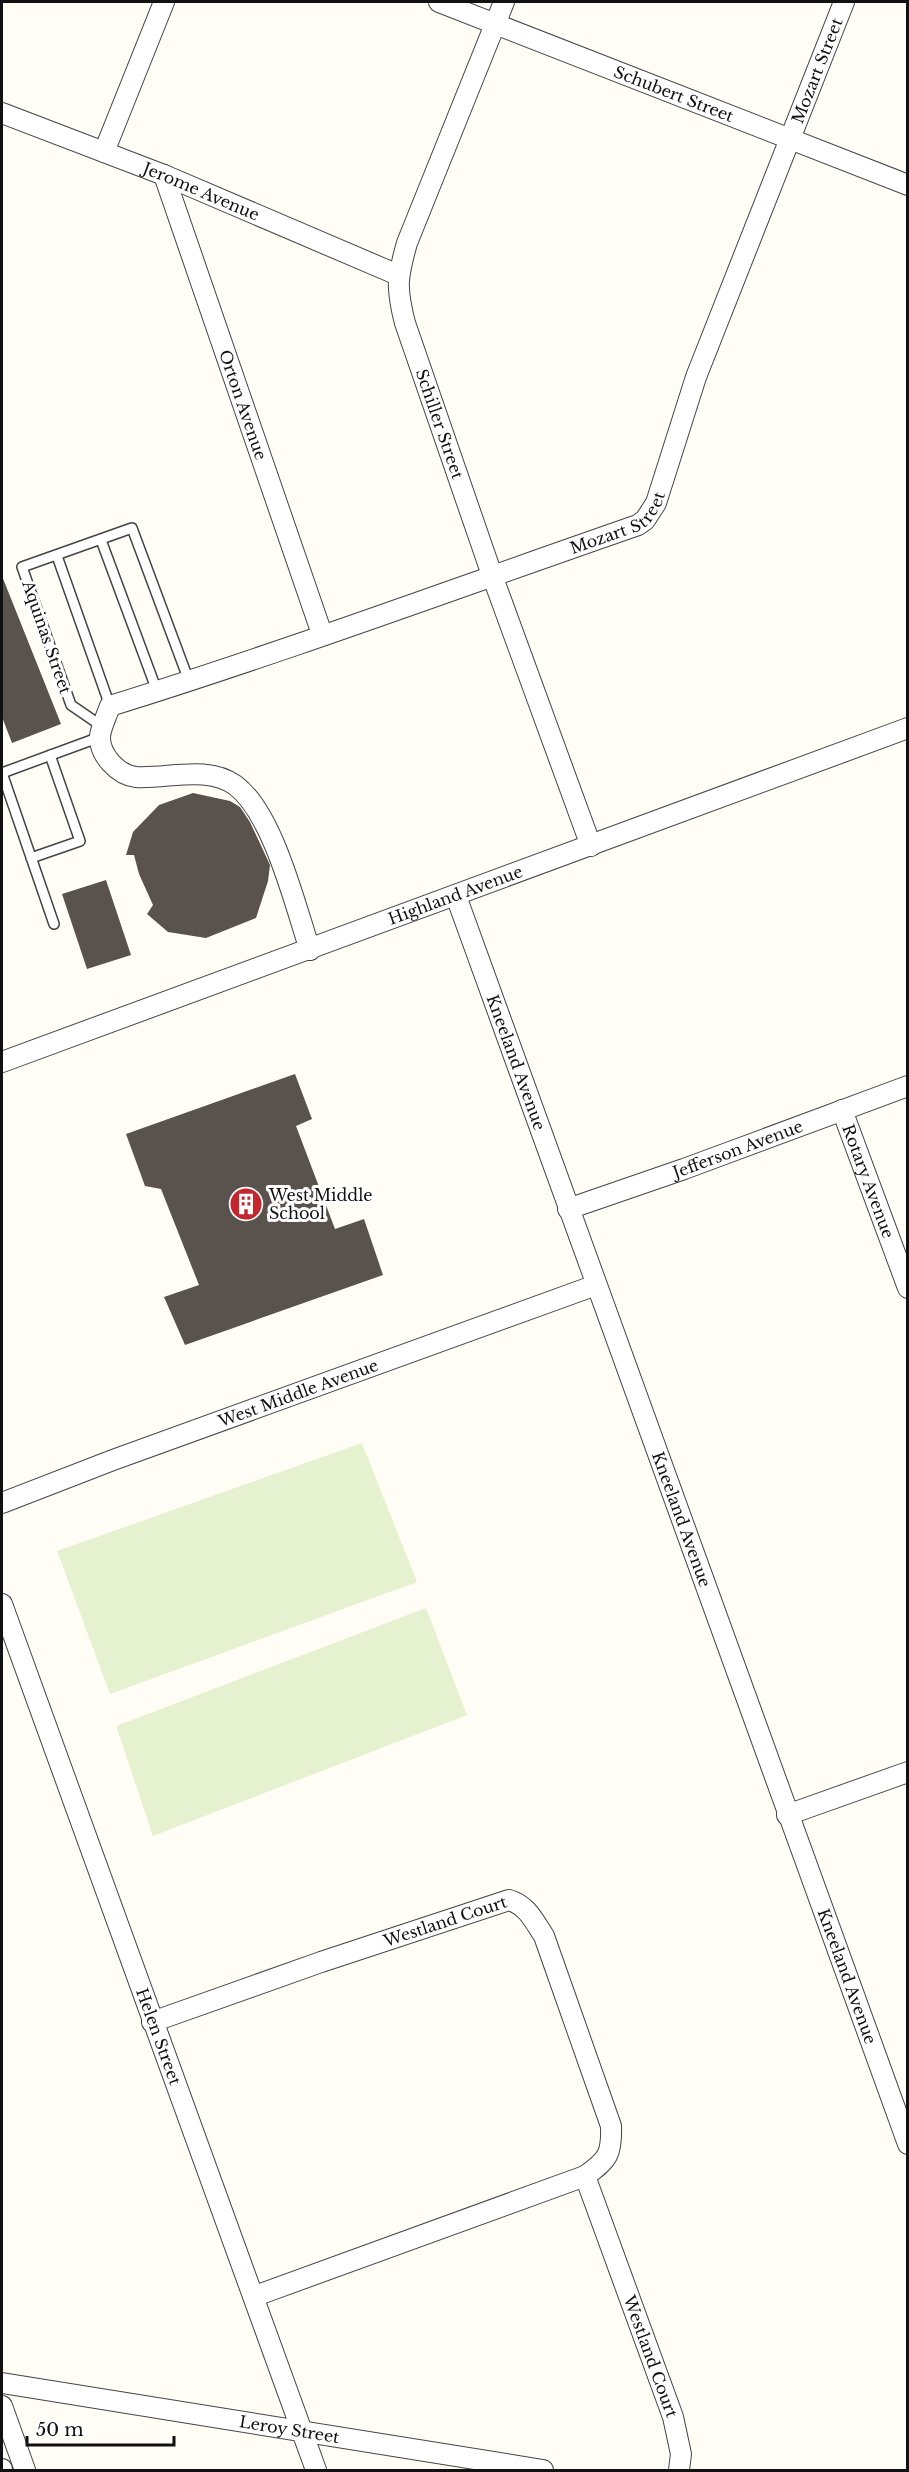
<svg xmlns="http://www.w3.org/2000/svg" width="909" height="2472" font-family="'Libre Baskerville',serif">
<rect width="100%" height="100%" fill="#fffdf5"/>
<path fill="#e6f2cf" d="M362,1443L417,1582L110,1694L57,1551Z
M426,1608L467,1715L153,1836L116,1726Z"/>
<path fill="#5a524d" d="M2,576L61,724L12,743L2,717Z
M193,793L230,801L240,807L250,822L270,865L268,881L256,918L206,938L168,932L147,914L153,905L139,874L134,855H126L133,832L159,805Z
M106,880L131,955L87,969L62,894Z
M295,1074L312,1119L296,1126L335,1229L364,1219L383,1275L185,1345L164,1297L199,1285L161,1189L145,1186L126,1134Z"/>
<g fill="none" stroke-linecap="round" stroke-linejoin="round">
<defs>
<path id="lane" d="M101,540L157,691
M57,556L110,706
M103,727L71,705L22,567L132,528L189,681
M2,773L54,924
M2,773L100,737
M31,858L80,841L50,755"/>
<g id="street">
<path id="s1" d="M439,2L908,185"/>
<path id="s2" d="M504,2L407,243C397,278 396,288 405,323L492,575L591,846"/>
<path id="s3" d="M2,113L164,175L398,275"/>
<path d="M104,152L164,2"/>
<path id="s4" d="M164,175L322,634"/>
<path id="s5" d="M456,896L908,2144"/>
<path id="s6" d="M310,950C295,905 273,813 235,785C207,765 168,779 136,777C118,775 99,755 100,736C101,727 107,715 110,706C287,651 462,586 638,525L645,520L656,503L696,377L844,2"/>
<path id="s7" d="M2,1062L908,728"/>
<path id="s8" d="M842,1110L908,1288"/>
<path id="s9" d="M568,1209L684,1169L908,1086"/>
<path id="s10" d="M2,1503L113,1460L596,1285"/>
<path id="s11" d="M2,1604L316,2470"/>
<path d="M787,1815L908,1772"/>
<path id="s12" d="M152,2022L321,1962L509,1900C527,1905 534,1921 544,1936L611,2126C612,2154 608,2160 585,2176L255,2296"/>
<path id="s13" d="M585,2176L673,2417L681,2454L679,2470"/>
<path id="s14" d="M2,2383L543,2470"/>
<path d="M2,2406L25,2470"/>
<path d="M2,2469V2470"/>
</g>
</defs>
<use href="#lane" stroke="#444" stroke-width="12"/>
<use href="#street" stroke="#444" stroke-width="22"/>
<use href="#lane" stroke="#fff" stroke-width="9"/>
<use href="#street" stroke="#fff" stroke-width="20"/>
</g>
<defs>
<symbol id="building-disc" viewBox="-11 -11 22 22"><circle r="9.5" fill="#c4262e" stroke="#fff"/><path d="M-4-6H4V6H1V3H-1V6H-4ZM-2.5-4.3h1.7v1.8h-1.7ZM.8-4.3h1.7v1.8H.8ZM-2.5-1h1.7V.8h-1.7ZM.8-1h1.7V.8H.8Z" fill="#fff"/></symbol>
</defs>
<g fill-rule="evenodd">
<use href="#building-disc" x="227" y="1185" width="38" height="38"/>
</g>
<g text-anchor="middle" stroke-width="6" stroke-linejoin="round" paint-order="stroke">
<g font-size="16" fill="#111" stroke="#fff">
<text dy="6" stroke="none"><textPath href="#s6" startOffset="1424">Mozart Street</textPath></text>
<text dy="6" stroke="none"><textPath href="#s1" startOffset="252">Schubert Street</textPath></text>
<text dy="6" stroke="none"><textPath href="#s3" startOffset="214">Jerome Avenue</textPath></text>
<text dy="6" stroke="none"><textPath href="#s4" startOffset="243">Orton Avenue</textPath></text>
<text dy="6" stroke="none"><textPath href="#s2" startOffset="448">Schiller Street</textPath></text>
<text dy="6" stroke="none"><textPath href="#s6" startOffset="918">Mozart Street</textPath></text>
<text transform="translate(47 637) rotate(71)" y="6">Aquinas Street</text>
<text dy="6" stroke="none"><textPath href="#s7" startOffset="483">Highland Avenue</textPath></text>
<text dy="6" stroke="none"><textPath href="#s5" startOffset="177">Kneeland Avenue</textPath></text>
<text dy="6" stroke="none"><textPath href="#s9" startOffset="180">Jefferson Avenue</textPath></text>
<text dy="6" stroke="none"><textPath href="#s8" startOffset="76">Rotary Avenue</textPath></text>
<text dy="6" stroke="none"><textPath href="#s10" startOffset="316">West Middle Avenue</textPath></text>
<text dy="6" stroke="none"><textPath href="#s5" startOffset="663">Kneeland Avenue</textPath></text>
<text dy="6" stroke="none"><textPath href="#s12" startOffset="310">Westland Court</textPath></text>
<text dy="6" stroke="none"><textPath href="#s5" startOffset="1149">Kneeland Avenue</textPath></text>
<text dy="6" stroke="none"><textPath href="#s11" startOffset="460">Helen Street</textPath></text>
<text dy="6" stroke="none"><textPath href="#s13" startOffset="192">Westland Court</textPath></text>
<text dy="6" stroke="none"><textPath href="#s14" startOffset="291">Leroy Street</textPath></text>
</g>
<g font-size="16" fill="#111" stroke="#fff" text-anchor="start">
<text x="269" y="1201">West Middle<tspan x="269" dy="18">School</tspan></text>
</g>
</g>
<rect width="909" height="2472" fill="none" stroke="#111111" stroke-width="6"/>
<path d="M27 2436v9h147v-9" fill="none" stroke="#111111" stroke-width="3"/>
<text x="36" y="2436" font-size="18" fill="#111111" stroke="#ffffff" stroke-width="4.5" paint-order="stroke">50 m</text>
</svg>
